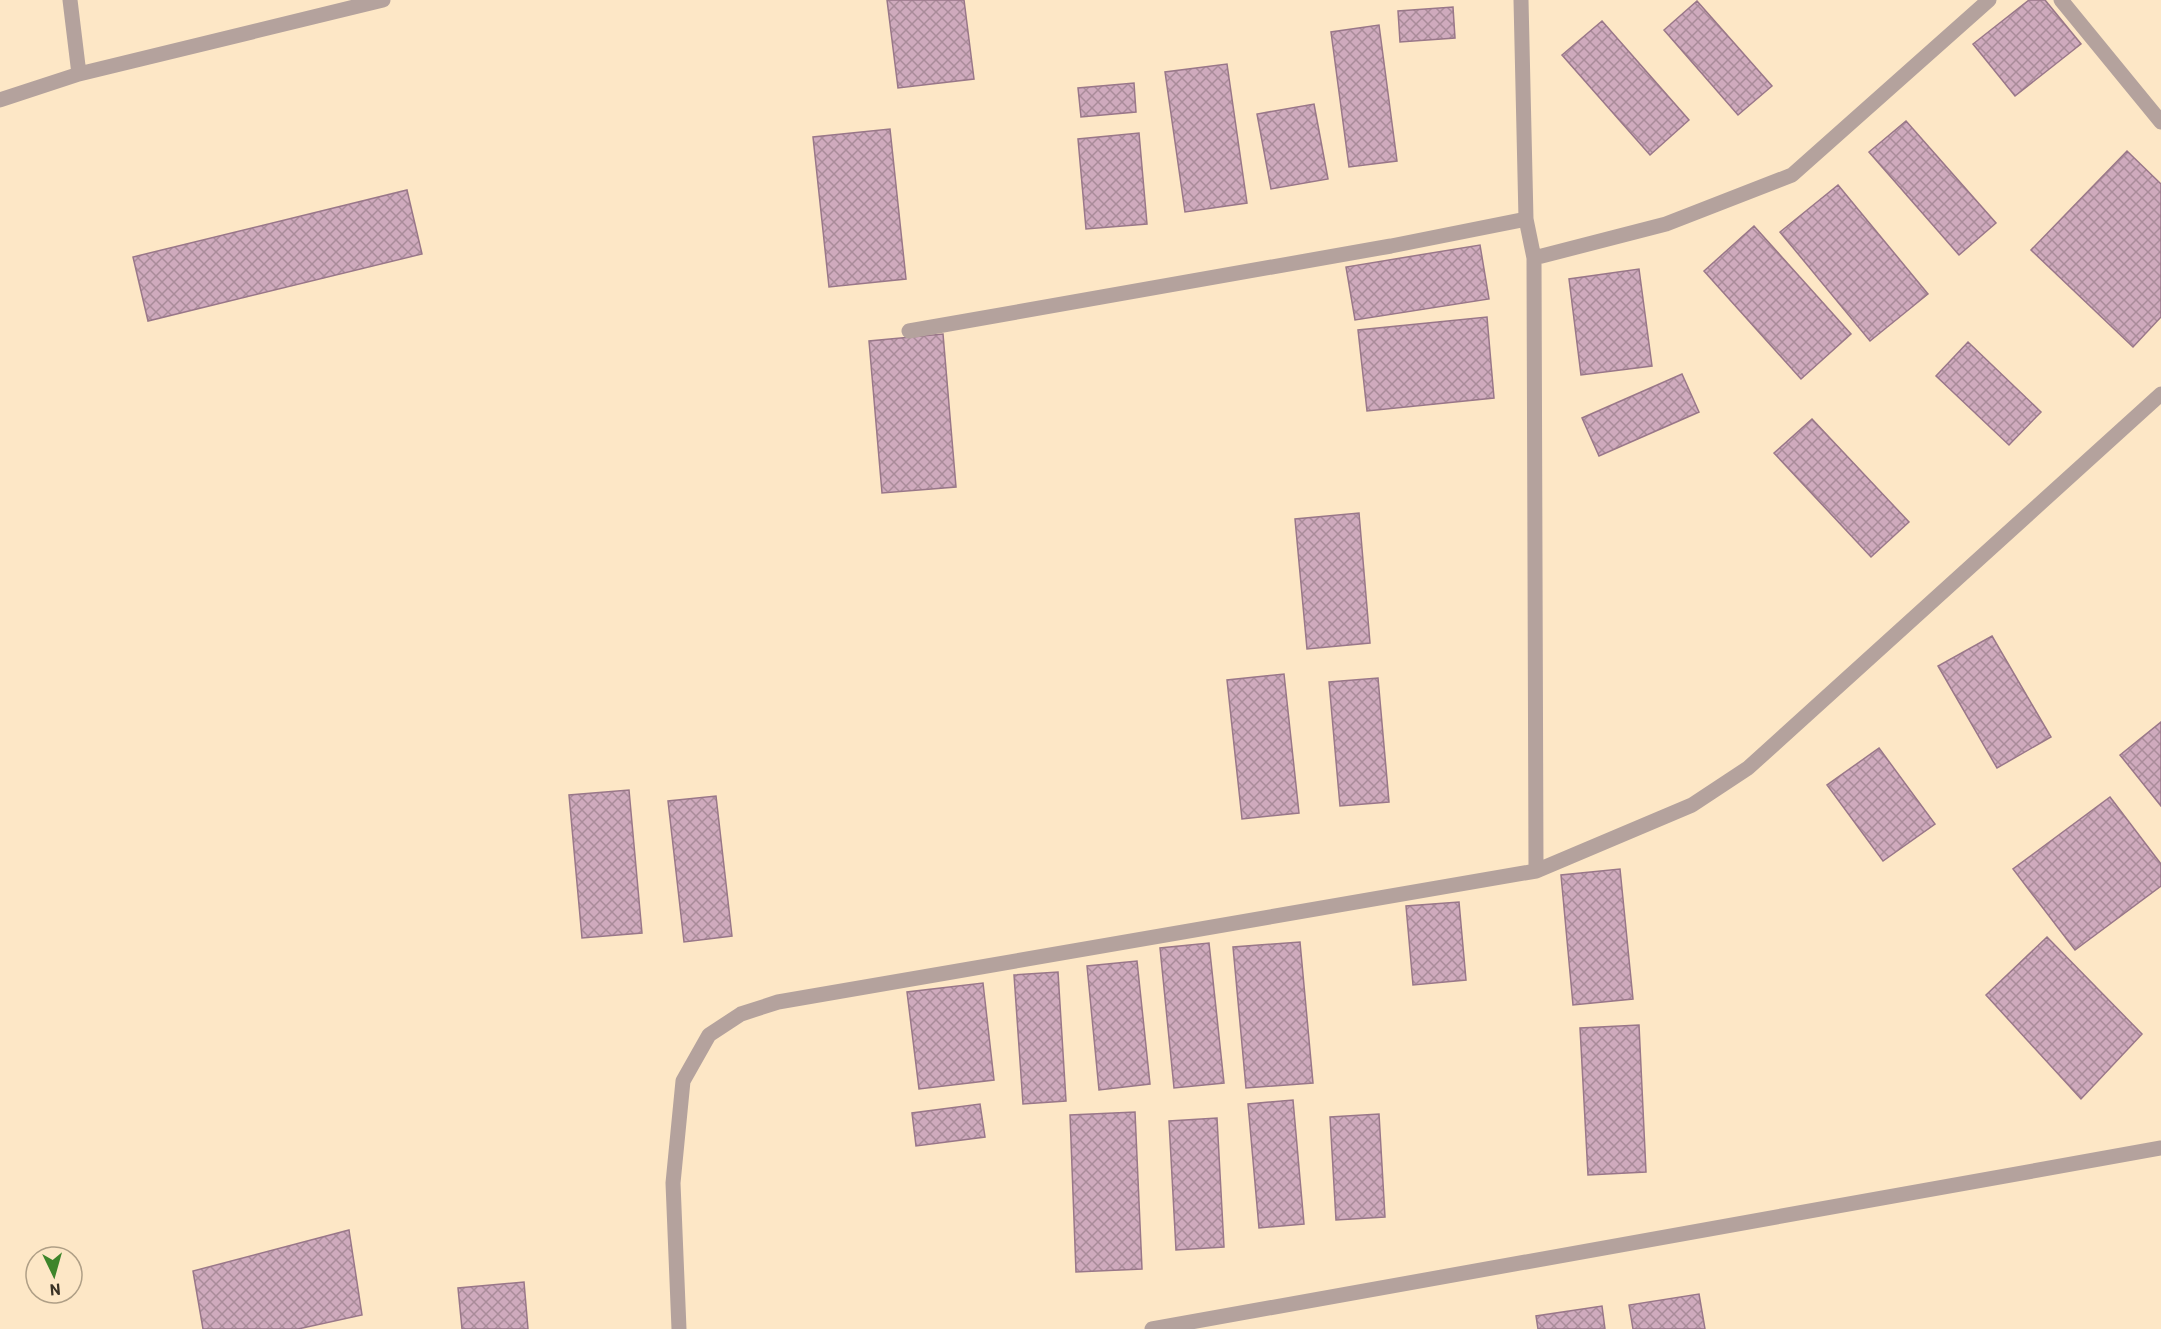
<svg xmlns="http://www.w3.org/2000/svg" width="2161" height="1329" font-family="Barlow,sans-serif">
<defs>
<pattern id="building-cross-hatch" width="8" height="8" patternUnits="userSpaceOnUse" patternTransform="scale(1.5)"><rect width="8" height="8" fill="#cfaabd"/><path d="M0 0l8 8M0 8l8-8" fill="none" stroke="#a98b99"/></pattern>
</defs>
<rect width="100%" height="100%" fill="#fde7c6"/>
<path fill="url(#building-cross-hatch)" stroke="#997789" stroke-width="1.5" d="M887,0H964L974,79L898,88Z
M2029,0H2045L2081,44L2015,96L1973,44Z
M1697,1L1772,86L1738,115L1664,30Z
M1453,7L1455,38L1400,42L1398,11Z
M1602,21L1689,120L1650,155L1562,55Z
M1379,25L1397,161L1349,167L1331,32Z
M1227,64L1247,203L1185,212L1165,72Z
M1134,83L1136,112L1081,117L1078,88Z
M1314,104L1328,179L1271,189L1257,114Z
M1906,121L1996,223L1959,255L1869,152Z
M890,129L906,279L829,287L813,137Z
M1139,133L1147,224L1086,229L1078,139Z
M2127,151L2161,184V317L2133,347L2031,250Z
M1838,185L1928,294L1870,341L1780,232Z
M407,190L422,254L148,321L133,257Z
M1754,226L1851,334L1801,379L1704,271Z
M1480,245L1489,299L1355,320L1346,267Z
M1639,269L1652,366L1581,375L1569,279Z
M1487,317L1494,398L1367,411L1358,330Z
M943,334L956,487L882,493L869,341Z
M1968,342L2041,412L2009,445L1936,376Z
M1682,374L1699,412L1599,456L1582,418Z
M1812,419L1909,522L1871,557L1774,453Z
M1359,513L1370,643L1307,649L1295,519Z
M1992,636L2051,737L1997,768L1938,666Z
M1284,674L1299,813L1242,819L1227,680Z
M1378,678L1389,802L1340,806L1329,682Z
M2161,722V806L2120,755Z
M1879,748L1935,824L1883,861L1827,785Z
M629,790L642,933L582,938L569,795Z
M716,796L732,936L684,942L668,801Z
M2110,797L2161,864V886L2075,950L2013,869Z
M1620,869L1633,999L1573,1005L1561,875Z
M1459,902L1466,980L1413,985L1406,906Z
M2047,937L2142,1034L2081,1099L1986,995Z
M1300,942L1313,1083L1246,1088L1233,947Z
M1209,943L1224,1083L1174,1088L1160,948Z
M1137,961L1150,1084L1099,1090L1087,966Z
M1058,972L1066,1101L1023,1104L1014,975Z
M983,983L994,1080L919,1089L907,992Z
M1639,1025L1646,1172L1588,1175L1580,1028Z
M1293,1100L1304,1224L1259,1228L1248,1104Z
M980,1104L985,1137L916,1146L912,1113Z
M1135,1112L1142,1269L1076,1272L1070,1115Z
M1379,1114L1385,1217L1336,1220L1330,1117Z
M1217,1118L1224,1247L1176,1250L1169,1121Z
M349,1230L362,1315L298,1329H203L193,1271Z
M524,1282L528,1329H462L458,1288Z
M1699,1294L1705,1329H1633L1629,1305Z
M1602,1306L1605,1329H1538L1536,1316Z"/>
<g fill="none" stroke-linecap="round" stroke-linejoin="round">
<path stroke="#b4a29d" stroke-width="15" d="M70,0L79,74
M1521,0L1526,219L1534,258L1536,871
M2061,0L2161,122
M0,100L79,74L383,0
M1534,258L1666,224L1792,175L1989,0
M909,331L1391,246L1526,219
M679,1329L673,1183L683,1081L709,1035L741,1014L778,1002L1536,871L1692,805L1748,768L2161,394
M1152,1329L2161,1148"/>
</g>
<g transform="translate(54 1275) rotate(175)"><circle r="28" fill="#fde7c6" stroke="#af9f86" stroke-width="1.5"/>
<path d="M0-4.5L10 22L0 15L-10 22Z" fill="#3e852b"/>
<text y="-9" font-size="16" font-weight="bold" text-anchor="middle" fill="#3a3225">N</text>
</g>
</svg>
